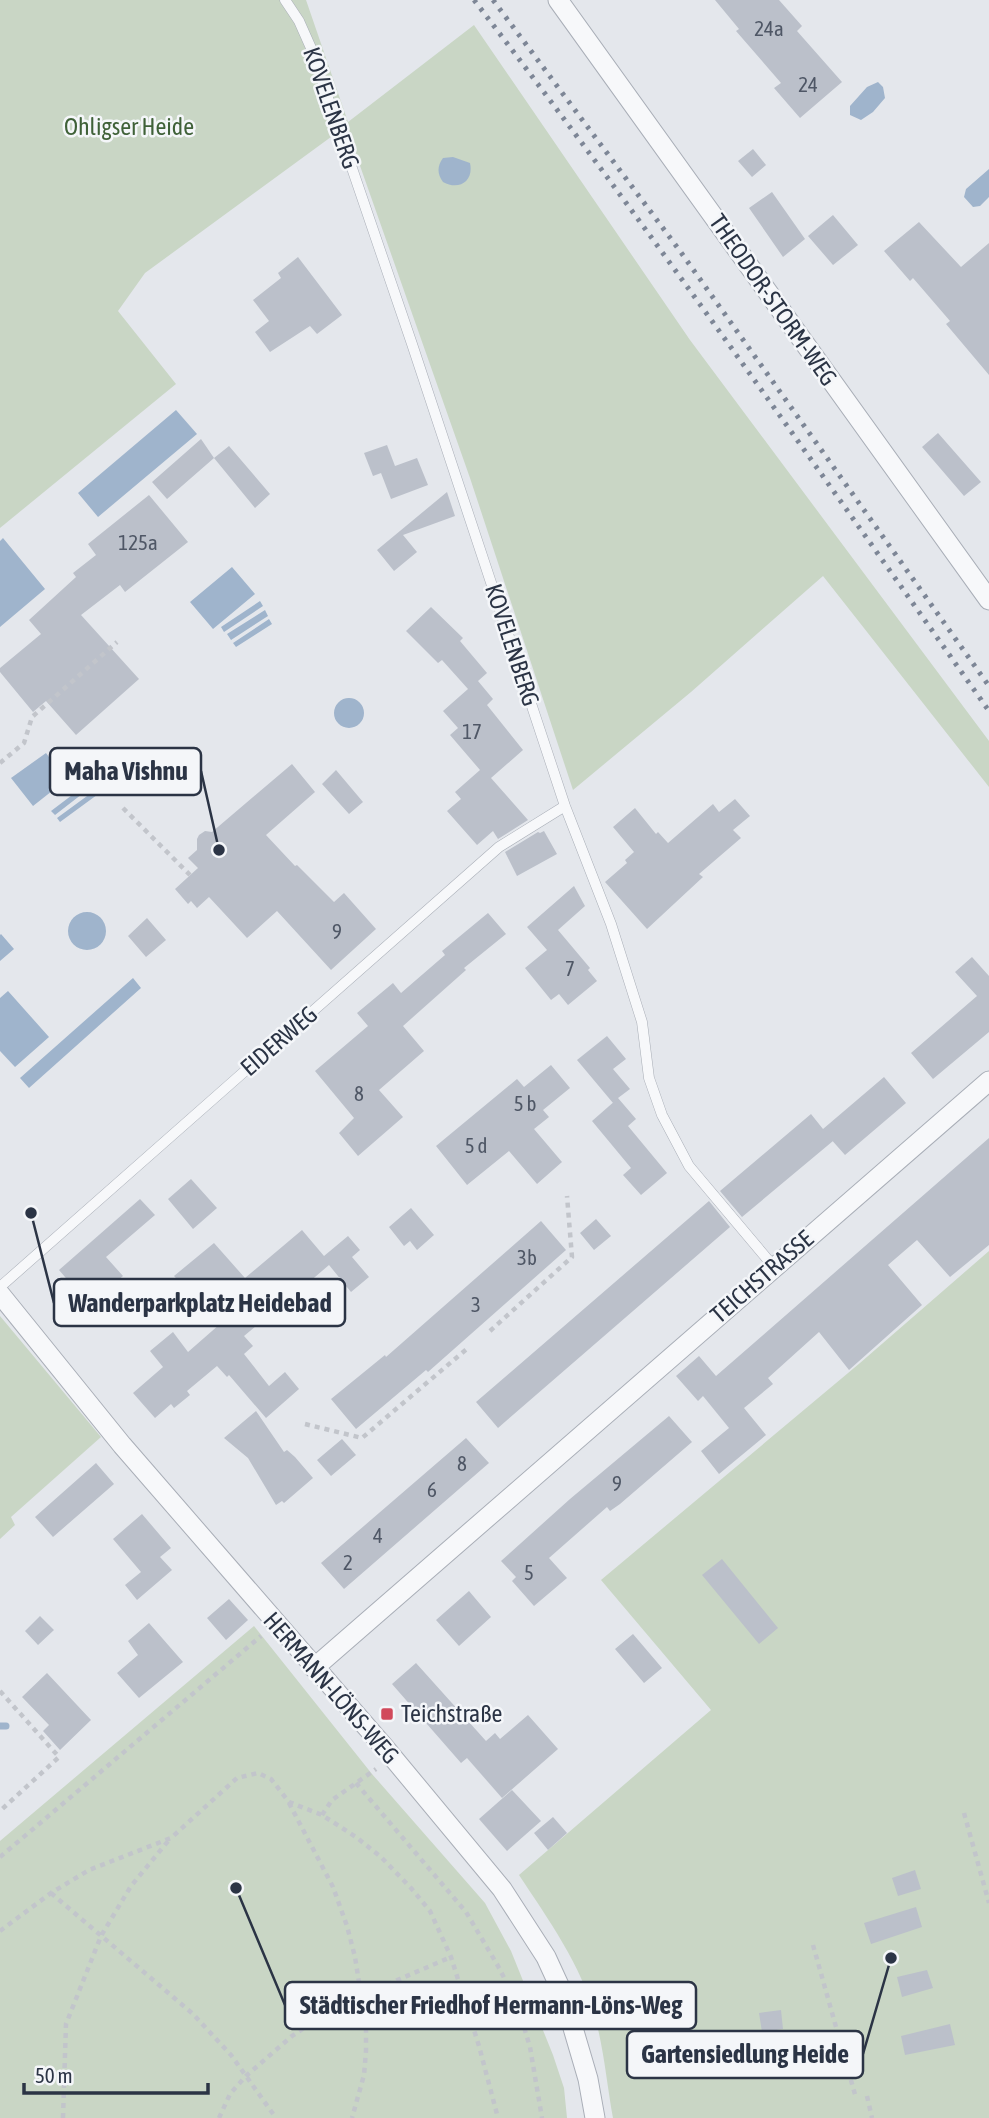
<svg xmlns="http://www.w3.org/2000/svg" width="989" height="2118" font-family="'Asap Condensed',sans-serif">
<rect width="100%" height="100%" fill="#e4e7ec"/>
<path fill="#c9d6c5" d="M0,0H306L348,122L474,25L690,340L989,741V787L823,576L691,692L573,790L470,478L346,126L145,273L118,311L176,384L0,528Z
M989,1251V2118H613C607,2085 604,2050 595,2017C582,1966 548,1919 519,1875L711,1710L601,1580L860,1363Z
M0,1316L101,1437L11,1517L15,1525L0,1539Z
M254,1626L372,1774L485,1903L511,1951L553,2055L564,2088L567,2118H0V1841Z"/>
<path fill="#9fb4cc" d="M878,82L883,87L885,98L873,112L861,120L850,115V106L867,87Z
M453,157L470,163C474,181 459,191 443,182C437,174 437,166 443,158Z
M989,169V197L980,206L973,207L964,197L966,189Z
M176,410L197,434L98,517L78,493Z
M3,538L45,589L0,627V541Z
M232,567L255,594L213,629L190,602Z
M260,601L263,606L224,632L221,627Z
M265,610L268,616L231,640L227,634Z
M269,619L272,624L236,647L233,643Z
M334 713a15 15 0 1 1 30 0a15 15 0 1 1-30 0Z
M46,753L66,780L33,806L11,778Z
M92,780L95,784L55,815L51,811Z
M98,788L101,792L60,822L57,818Z
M68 931a19 19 0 1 1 38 0a19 19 0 1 1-38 0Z
M1,934L14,949L0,961V935Z
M133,978L141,988L29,1088L20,1078Z
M8,991L49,1037L15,1067L0,1051V998Z"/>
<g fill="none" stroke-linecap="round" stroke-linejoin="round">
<path stroke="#9fb4cc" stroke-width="7" d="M59,770H103
M0,1726H6"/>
</g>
<path fill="#bbc0ca" d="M715,0H779L802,26L797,31L842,82L800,118L774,88L781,83L736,31L739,29Z
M753,149L766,165L752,177L738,161Z
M772,192L805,239L783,257L749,208Z
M833,215L858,245L833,265L808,236Z
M919,222L961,267L989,243V375L946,324L950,321L913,278L910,281L884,251Z
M298,257L342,315L317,334L310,326L270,352L255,332L269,321L253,300L281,278L278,273Z
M938,433L981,482L964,496L922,447Z
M201,439L214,458L167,499L152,482Z
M387,445L395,466L417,458L428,485L391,499L381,473L373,476L364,453Z
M229,446L270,494L255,508L214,458Z
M447,492L455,516L403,535L417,552L394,571L377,550Z
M149,495L188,542L125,592L120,585L81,615L139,679L76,735L46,701L33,712L0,672V668L41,634L29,620L76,577L73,573L96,555L88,544Z
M431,607L463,638L460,641L487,673L478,681L493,699L487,705L523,750L491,778L528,820L498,839L493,831L477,845L447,811L461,799L455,792L480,770L450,735L458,728L443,711L468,689L442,660L438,663L406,631Z
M292,764L315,792L266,835L295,866L297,865L334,902L344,893L376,929L331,970L277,911L247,938L209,897L197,908L191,901L188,904L175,889L198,868L188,858L197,850V839L199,835L205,831L212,832Z
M336,770L363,802L349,814L322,784Z
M735,799L750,816L733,830L741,838L699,874L703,877L647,929L605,882L627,863L625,860L634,852L613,827L635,808L656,834L658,832L668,843L713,804L719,812Z
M544,831L557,854L517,876L505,852L538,832L540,833Z
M574,886L585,906L558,930L590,968L588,970L597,981L568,1005L559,994L551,1000L525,968L547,950L527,927Z
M488,913L506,934L464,968L466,970L403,1026L424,1051L379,1090L403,1117L358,1156L339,1133L354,1118L315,1071L368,1026L357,1013L393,983L401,993L445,955L442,951Z
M147,918L166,940L146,957L128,936Z
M972,957L989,976V1032L933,1079L911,1053L977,996L955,972Z
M607,1036L626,1059L613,1069L630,1089L618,1098L636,1119L628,1126L667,1173L641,1195L623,1175L631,1168L592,1121L616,1100L613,1103L577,1060Z
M551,1065L570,1088L543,1110L549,1117L534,1129L562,1162L537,1184L509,1151L467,1185L436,1146L517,1079L524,1087Z
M884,1077L906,1103L845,1155L829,1137L833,1141L742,1217L720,1191L811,1114L823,1129Z
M989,1138V1245L950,1277L917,1240L888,1265L922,1305L849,1370L819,1332L768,1378L773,1384L744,1408L766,1435L719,1474L701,1451L729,1428L703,1396L698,1401L676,1376L699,1356L716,1376Z
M191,1179L217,1208L193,1229L168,1199Z
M140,1199L155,1215L106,1257L123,1276L89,1305L59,1270Z
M709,1201L730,1227L498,1428L476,1402Z
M411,1208L434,1235L417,1250L410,1241L404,1246L389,1227Z
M596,1219L611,1236L594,1250L580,1233Z
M541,1221L566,1250L428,1372L426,1370L356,1429L331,1399L385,1355L386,1357Z
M302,1230L324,1256L348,1236L360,1250L352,1257L369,1277L351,1292L329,1265L294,1295L297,1299L282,1312L279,1307L244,1336L253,1346L244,1354L269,1386L285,1372L299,1389L266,1418L229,1375L227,1377L217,1366L187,1391L190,1395L174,1408L171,1404L155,1418L133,1393L163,1367L150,1351L173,1332L188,1352L220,1324L174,1276L214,1243L245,1278Z
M256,1411L284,1452L287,1450L295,1457L313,1478L284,1503L282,1501L276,1505L248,1458L224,1438Z
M669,1416L692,1442L620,1504L610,1511L607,1507L549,1558L567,1578L534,1606L512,1581L516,1577L501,1561L570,1499Z
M466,1438L489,1463L344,1589L321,1563Z
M342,1439L356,1455L331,1476L317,1460Z
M96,1463L114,1484L53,1537L35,1517Z
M142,1514L171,1548L160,1557L172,1570L137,1600L125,1585L141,1572L113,1539Z
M722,1559L778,1628L759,1644L702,1575Z
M469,1591L491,1617L459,1646L436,1620Z
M229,1599L248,1620L226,1640L207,1618Z
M40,1616L54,1630L38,1645L25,1631Z
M149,1623L183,1662L139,1698L117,1673L138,1655L128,1641Z
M633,1634L662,1668L644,1683L615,1649Z
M416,1663L486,1741L495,1733L500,1739L528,1715L558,1749L502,1798L467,1758L461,1763L392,1684Z
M47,1673L91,1720L60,1750L43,1731L49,1725L22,1697Z
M512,1790L541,1821L507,1851L479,1819Z
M553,1817L567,1833L548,1850L534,1833Z
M915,1870L921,1889L898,1896L892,1878Z
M916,1907L922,1927L871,1944L864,1923Z
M927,1970L933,1988L902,1997L897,1977Z
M781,2010L783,2029L762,2032L759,2013Z
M950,2024L955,2045L905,2055L901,2036Z"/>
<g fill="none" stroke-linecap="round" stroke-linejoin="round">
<defs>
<path id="service" d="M285,0L299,21L311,48L412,344L565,806L611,924L642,1022L649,1078L662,1115L689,1166L774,1267
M0,1287L499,847L565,806"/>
<path id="minor" d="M558,0L989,600
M0,1294L122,1445L385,1748L502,1889L546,1957L563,1994L588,2079L595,2118
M314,1668L989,1081"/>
</defs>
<use href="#service" stroke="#a9aeb7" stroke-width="11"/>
<use href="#minor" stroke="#a9aeb7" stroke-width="21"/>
<path stroke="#c2c5cb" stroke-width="4.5" stroke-dasharray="5 5" stroke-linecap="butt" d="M0,763L24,743L32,717L117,642
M123,808L190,875
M490,1331L572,1257L567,1196
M305,1424L362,1438L469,1347
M0,1691L59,1757L0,1811
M356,1783L466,1912L498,1966L516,2001L530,2047L542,2118
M289,1803L333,1887L347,1926L355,1957L366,2027V2051L364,2075L352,2118
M964,1813L989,1903
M322,1815L332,1800L376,1769
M0,1857L261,1636
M51,1893L193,2014L231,2055L276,2118
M0,1931L51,1893L89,1870L171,1838L237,1778L258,1773L271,1779L289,1802L322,1815L356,1837L381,1857L411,1888L430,1911L451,1957L479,2046L498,2118
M813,1945L856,2098
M867,2096L872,2118
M63,2118L66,2024L101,1936L131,1886L169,1840
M219,2118L230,2094L246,2076L292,2036L337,2006L451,1957"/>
<use href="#service" stroke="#f7f8fa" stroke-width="10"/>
<use href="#minor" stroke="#f7f8fa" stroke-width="19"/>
<path stroke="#7d8696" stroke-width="5" stroke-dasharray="3.5 7" stroke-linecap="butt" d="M474,0C652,232 820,472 989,711
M493,0L680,251L989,686"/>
</g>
<rect fill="#d1495b" stroke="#f4f6f9" stroke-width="2.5" x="380" y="1707" width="14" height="14" rx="3.5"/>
<g text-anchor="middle" stroke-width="5" stroke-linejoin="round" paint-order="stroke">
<g font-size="21" fill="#4f5766">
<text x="769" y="36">24a</text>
<text x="808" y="92">24</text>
<text x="138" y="550">125a</text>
<text x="472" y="739">17</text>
<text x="337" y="939">9</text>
<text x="570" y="976">7</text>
<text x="359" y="1101">8</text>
<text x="525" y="1111">5 b</text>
<text x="476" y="1153">5 d</text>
<text x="527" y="1265">3b</text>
<text x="476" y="1312">3</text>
<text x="462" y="1471">8</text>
<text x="617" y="1491">9</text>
<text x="432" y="1497">6</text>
<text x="378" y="1543">4</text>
<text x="348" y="1570">2</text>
<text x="529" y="1580">5</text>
</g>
<g font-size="24" fill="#2b3445" stroke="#f4f6f9">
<text transform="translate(331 108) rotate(71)" y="8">KOVELENBERG</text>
<text transform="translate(773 300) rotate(55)" y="8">THEODOR-STORM-WEG</text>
<text transform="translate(512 645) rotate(72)" y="8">KOVELENBERG</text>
<text transform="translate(279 1041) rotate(-41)" y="8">EIDERWEG</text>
<text transform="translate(762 1277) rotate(-41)" y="8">TEICHSTRASSE</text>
<text transform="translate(331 1688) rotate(49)" y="8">HERMANN-LÖNS-WEG</text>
</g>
<g font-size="24" fill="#3f6138" stroke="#f4f6f9">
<text x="129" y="135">Ohligser Heide</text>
</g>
<g font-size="24" fill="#2b3445" stroke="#f4f6f9" text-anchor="start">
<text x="401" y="1722">Teichstraße</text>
</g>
</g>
<path fill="none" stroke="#2b3445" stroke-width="2.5" d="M219 850L201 771M31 1213L54 1303M236 1888L285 2005M891 1958L863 2054"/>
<g fill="#2b3445" stroke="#f4f6f9" stroke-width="2.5">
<circle cx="219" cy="850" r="7"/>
<circle cx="31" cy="1213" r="7"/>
<circle cx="236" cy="1888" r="7"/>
<circle cx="891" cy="1958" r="7"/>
</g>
<g fill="#f4f6f9" stroke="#2b3445" stroke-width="2.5">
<rect x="50" y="748" width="151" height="47" rx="7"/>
<rect x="54" y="1279" width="291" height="47" rx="7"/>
<rect x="285" y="1982" width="411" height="47" rx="7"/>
<rect x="627" y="2031" width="236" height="47" rx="7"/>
</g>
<g font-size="26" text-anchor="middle" font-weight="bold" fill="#2b3445">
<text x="126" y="780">Maha Vishnu</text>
<text x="200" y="1312">Wanderparkplatz Heidebad</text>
<text x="491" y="2014">Städtischer Friedhof Hermann-Löns-Weg</text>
<text x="745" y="2063">Gartensiedlung Heide</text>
</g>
<path d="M24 2083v10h184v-10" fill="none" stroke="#2b3445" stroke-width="3.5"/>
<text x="35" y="2083" font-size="21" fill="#2b3445" stroke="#f4f6f9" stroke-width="5" paint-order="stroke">50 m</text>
</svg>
